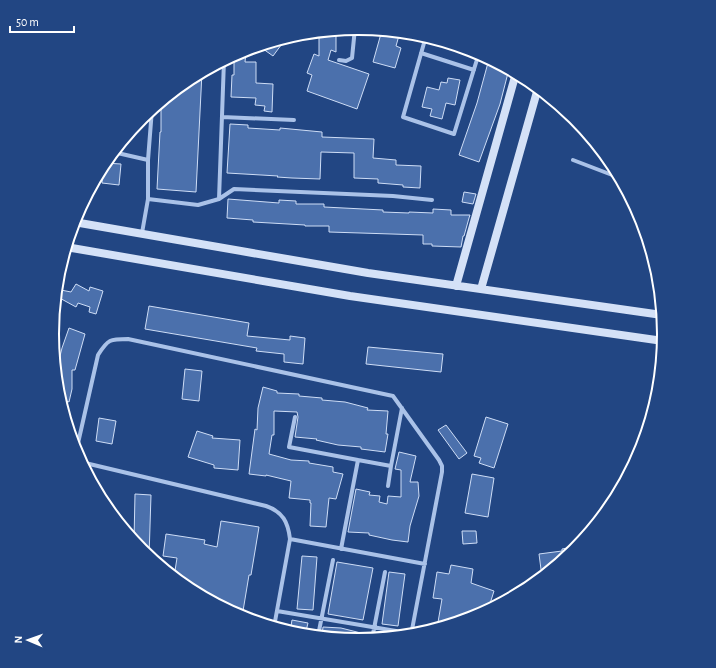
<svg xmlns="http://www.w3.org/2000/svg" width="716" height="668" font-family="'Alegreya Sans',sans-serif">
<rect width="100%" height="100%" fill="#224683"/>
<path fill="#4b70ac" stroke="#ceddf6" d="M336,30V52L331,50L328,60L369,74L357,109L307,91L312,75L307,73L314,54L319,56V32Z
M382,30L400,32L396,46L401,48L395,68L373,62Z
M287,37L273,56L259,46L274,41Z
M241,51L246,52L245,62H256V83L273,84L272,112L264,111L265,106L255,105L256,98L231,97L232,75H234V55Z
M489,59L509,69L500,104L479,162L459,155L477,103Z
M202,72L196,192L157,189L160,132H161V101L188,80Z
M448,78L460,80L455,105L446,103L442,119L430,116L432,109L422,107L427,87L439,90L441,82L447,83Z
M230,124L248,125V128L280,130V128L322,132V137L374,139L373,158L396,160V165L421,166L420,188L403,187V185L378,183V179L354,178V153L321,152L320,179L292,178L277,177L278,176L227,173Z
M105,163L121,164L119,185L102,183L103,165Z
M464,192L476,194L473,204L462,202Z
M228,199L279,203V200L296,201V204H324V207L383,210V212L409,213V212L433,213V209L451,210V215H470L469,218L464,236H463L461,247L432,246V244H423V235L329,232V226H305V225L253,222V220L227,218Z
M76,284L89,291L90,287L103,291L96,314L89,312L90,307L78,303L76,307L56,296V289L71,292Z
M149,306L249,323L247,336L290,340V336L305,338L303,364L284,362V354L256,351L257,348L145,329Z
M69,328L85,334L75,370H72V389L69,402L60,399L56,372L62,348Z
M368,347L443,354L441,372L366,364Z
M185,369L202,371L199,401L182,399Z
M263,387L277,391V393L299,394V396L322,398V400L345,402L368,408L367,410L388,411L386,434H388L385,452L361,449V447L338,445L316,440L317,439L295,437L298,417L297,412L274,411V435H272L269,454L291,460L309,461V463L333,467V472L343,474L336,499L329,498L326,527L310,526L311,503H310V500L289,498L291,481L266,475V476L249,474L255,429L257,430L258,408Z
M486,417L508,424L494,468L479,463L481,458L474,456Z
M99,418L116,421L112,444L96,441Z
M446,425L467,453L459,459L438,430Z
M197,431L213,436L212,438L240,440L238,470L214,468V465L188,457Z
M399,452L416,456L410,482H418L419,496L410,526L408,542L392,540L369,535V533L348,532L356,489L370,492L369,495L380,496L379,502L387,504L388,496L401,497V470L395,469Z
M472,474L494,478L488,517L465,513Z
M135,494L151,495L149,557L141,550L134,541Z
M221,521L259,527L251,575H249L242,617L188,588L174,577L177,558L163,556L166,534L205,540L204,544L217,547Z
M462,531H476L477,543L463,544Z
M578,546L574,551L542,577L539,554L562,551V549Z
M302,556L317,557L313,610L297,609Z
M337,562L373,568L363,620L328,614Z
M451,565L473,569L471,583L494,591L488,610L475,617L437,628L442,599L433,598L437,572L449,574Z
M389,572L405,574L398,626L382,624Z
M292,620L308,623L305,635L290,632Z
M323,627L341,628L361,633L360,640L322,636Z"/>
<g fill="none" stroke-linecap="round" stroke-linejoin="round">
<path stroke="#aac2e8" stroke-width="3" d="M522,592V590"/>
<path stroke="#aac2e8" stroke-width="4" d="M426,36L403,117L454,134L479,53
M421,53L474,70
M339,60L346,61L352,58L355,28
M222,117L294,120
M113,152L148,160
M573,160L620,178
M148,199L198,205L219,199L234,189L393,196L432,200
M219,199L224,60
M142,233L148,199V160L152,109
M295,417L289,447L358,460L341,549
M76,452L98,355C108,339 110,339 128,339L393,396L439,460L442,466V472L411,635
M358,460L391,466L402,408
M81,462L266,506C283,512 288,522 290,539L274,627
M388,486L391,466
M290,539L425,564
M277,611L396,631
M318,636L333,560
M372,639L385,572"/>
<path stroke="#d4e1f7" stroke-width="8" d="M74,222L368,273L662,315
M66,247L350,296L663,341
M456,286L516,73
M481,289L538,88"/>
</g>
<path d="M0 0H716V668H0ZM59 334a299 299 0 1 1 598 0a299 299 0 1 1-598 0Z" fill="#224683" fill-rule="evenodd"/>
<path fill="none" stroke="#fff" stroke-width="2" d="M59 334a299 299 0 1 1 598 0a299 299 0 1 1-598 0Z"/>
<g transform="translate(28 640) rotate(272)" stroke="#224683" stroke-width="3" paint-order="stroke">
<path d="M0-3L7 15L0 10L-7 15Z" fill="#ffffff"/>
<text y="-6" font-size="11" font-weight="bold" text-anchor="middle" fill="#ffffff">N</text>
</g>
<path d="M10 26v6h64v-6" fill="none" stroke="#ffffff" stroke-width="2"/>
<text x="16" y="26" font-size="12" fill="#ffffff" stroke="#224683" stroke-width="3" paint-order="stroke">50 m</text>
</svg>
